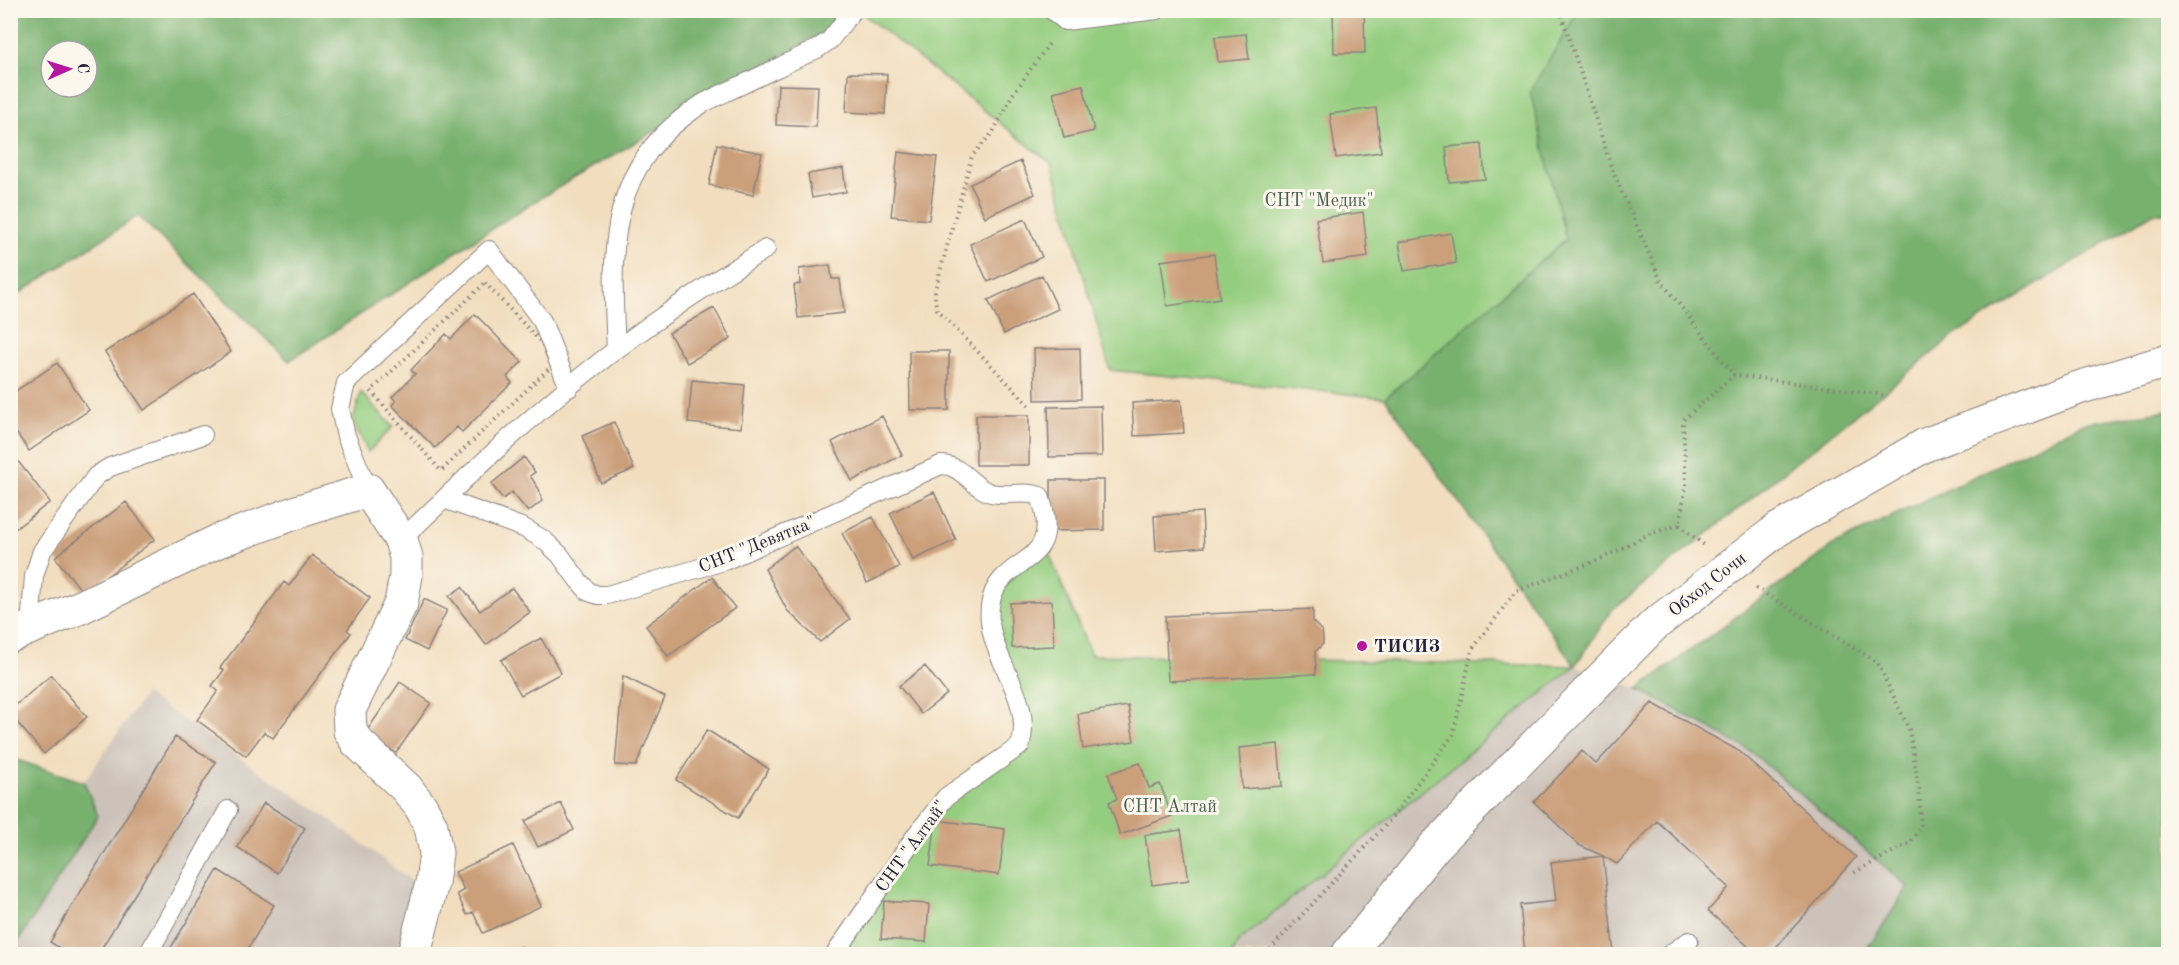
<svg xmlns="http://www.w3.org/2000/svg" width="2179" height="965" font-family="'Old Standard TT',serif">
<rect width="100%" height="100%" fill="#fbf7ec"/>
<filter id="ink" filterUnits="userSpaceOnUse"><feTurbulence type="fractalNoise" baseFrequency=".0167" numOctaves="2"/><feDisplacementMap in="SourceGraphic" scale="12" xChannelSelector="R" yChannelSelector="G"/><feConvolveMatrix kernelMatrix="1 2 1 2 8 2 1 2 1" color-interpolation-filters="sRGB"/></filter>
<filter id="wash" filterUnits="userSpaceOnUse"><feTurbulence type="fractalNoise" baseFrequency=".008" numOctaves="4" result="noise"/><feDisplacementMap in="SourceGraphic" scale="24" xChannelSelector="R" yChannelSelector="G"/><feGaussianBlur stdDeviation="1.35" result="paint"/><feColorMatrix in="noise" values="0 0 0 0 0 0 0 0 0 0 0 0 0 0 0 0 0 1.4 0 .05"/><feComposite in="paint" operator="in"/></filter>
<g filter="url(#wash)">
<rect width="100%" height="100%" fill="#f2debf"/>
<path fill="#ccc2b9" d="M1575,666L1638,689L1749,750L1908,888L1872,942L1862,954H1233L1238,942Z
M145,694L321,813L417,885L400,954H11L98,817L84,782Z"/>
<path fill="#95cd80" stroke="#5c785e" stroke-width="1.5" d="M766,11H1579L1531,91L1566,239L1385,398L1110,370L1052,164L859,11Z
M361,392L393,427L368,452L353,421Z
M1044,541L1091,655L1575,666L1238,942L1233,954H835L946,797L1020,746L990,604Z"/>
<path fill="#78b06e" stroke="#4d6954" stroke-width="1.5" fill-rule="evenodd" d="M1579,10L2168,11V213H2153L1955,335L1612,610L1575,666L1385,398L1566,239L1530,91Z
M11,11H859L527,206L289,361L138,216L11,299ZM51,51H87V87H51Z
M2168,410V954H1862L1872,942L1908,887L1749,750L1638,689L1835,544L2084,423Z
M14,759L84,782L98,816L11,953L10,761Z"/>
<g id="blocks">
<path fill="#cb9f7a" d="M1333,10H1364L1365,53H1334Z
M1246,34L1249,59L1218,62L1215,37Z
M848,73L887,74L885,114L846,112Z
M778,85L818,86L816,127L776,125Z
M1083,85L1094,131L1064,138L1053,92Z
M1376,108L1381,152L1336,158L1330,114Z
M717,144L762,153L753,195L709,185Z
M1482,144L1485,179L1449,182L1446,147Z
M898,152L937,157L929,220L891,216Z
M1021,161L1035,194L985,217L970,184Z
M843,168L846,192L812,198L808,174Z
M1363,212L1368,257L1323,263L1316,219Z
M1025,219L1042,257L988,282L970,244Z
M1451,233L1456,263L1404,271L1399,242Z
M1214,254L1220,298L1167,306L1161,261Z
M830,265L832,279H840L844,313L798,318L794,285L800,284L799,269Z
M1042,275L1058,309L1004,334L988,300Z
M193,294L231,352L144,410L105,352Z
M714,308L731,339L687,363L669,333Z
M475,314L522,362L507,377L512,383L462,432L457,427L435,448L392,405L396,401L392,397L415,374L411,370L446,334L451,339Z
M1080,348L1081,399L1035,400L1034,349Z
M909,351H949V410H910Z
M57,363L89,410L29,451L10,424V395Z
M692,380L745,385L741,428L688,423Z
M1181,400L1184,433L1134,436L1132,403Z
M1101,406L1102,456L1049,457L1048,407Z
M976,415H1029V465H976Z
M882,416L902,455L852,481L832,442Z
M614,422L634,469L601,483L582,436Z
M10,451L50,502L10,533Z
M524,457L535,472L530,476L539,489L542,501L528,512L512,492L503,499L491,484Z
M1051,480H1104V530L1051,531Z
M934,492L956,540L913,560L890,513Z
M126,502L155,539L84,594L55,557Z
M1202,512L1204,547L1156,551L1154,516Z
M873,517L899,567L867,583L842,533Z
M795,546L850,619L820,642L787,610L765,569Z
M312,555L370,598L347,630L351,633L273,738L264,732L246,756L197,720L218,691L212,686L224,670L220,668L284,582L289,586Z
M712,577L735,608L668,656L646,626Z
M462,587L480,611L512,588L530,612L486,645L449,596Z
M424,599L447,610L427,651L405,640Z
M1052,601L1054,646L1012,648L1010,603Z
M1313,609V622L1322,631L1323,637V644L1315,652L1316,674L1168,681L1165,616Z
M541,638L561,673L521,695L501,660Z
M925,666L947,694L921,714L899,686Z
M51,675L87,717L44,754L10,714V710Z
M623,676L665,697L636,766L615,765Z
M400,682L431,703L396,753L366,732Z
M1652,703L1739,751L1856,857L1770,954H1757L1708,911L1729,887L1657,821L1617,864L1603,856L1614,954H1525L1520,905L1556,901L1551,862L1603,856L1579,845L1534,802L1582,751L1596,764Z
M1128,706L1134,741L1083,749L1078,714Z
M707,730L769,769L738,818L676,780Z
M175,737L216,762L98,954H69L50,942Z
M1278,744L1282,786L1242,789L1239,748Z
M1140,763L1149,788L1160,784L1172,816L1120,835L1109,802L1117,799L1108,774Z
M264,803L305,828L277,873L237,847Z
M561,803L574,830L538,847L525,821Z
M936,820L1005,829L999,875L930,866Z
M1181,830L1189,880L1152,885L1145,835Z
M513,845L541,906L483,933L473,912L467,915L457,894L464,890L455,872Z
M218,870L274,905L245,954H167Z
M884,901L929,904L926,942L881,939Z
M522,947L524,954H484V953Z"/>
</g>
</g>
<g filter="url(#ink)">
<use href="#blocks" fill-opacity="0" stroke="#8a807d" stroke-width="1.5"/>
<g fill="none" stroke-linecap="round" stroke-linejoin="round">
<defs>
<path id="lane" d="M1052,10L1065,21L1157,10
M616,350C611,247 605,166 702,104C714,97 727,92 739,86C765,74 791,61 817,49L830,40L853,10
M368,490L346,436L340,409L346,383L489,250L542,321L569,388
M444,499L524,528L544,540L560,555L578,580L589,592L598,595H607L724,561L941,465C963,465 972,488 991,493C1008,497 1024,490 1040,496C1066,571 997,552 990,606C984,655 1036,697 1020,746L946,797L916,835L835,954
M401,540C470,474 540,406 617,349C665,313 715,280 766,249
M30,627L34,576L42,551L96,476L110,467L203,435
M148,954L228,810
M1670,954L1689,941"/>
<path id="street" d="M10,636L81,607L218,541L300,511L368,490L401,540L406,557V576L401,603L349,710L350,731L357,742L406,788L421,807L431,826L436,853L432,883L414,954"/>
<path id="highway" d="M1925,445L2078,388L2168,361
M1348,954L1434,847L1654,625"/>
</defs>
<use href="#lane" stroke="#8a807d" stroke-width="20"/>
<use href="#street" stroke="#8a807d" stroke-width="35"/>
<use href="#highway" stroke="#8a807d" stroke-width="35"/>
<path stroke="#8a807d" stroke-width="4" stroke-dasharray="1.5 4.5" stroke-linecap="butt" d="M1560,10L1613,172L1661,281L1734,375
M485,283L558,360L441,471L371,391Z
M1029,405L937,309L935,300V290L972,156L993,132L1013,94L1051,41
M1679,525L1704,545
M1756,588L1877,662L1909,729L1919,789L1921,827L1910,843L1851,874
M1266,954L1391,819L1453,735L1472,650L1516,591L1599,560L1651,533L1679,525L1686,485L1683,420L1734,375L1884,395"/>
<use href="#lane" stroke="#fff" stroke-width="18"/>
<use href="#street" stroke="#fff" stroke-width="33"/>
<use href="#highway" stroke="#fff" stroke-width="33"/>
<defs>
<path id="highway-bridge" d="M1654,625L1777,530L1925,445"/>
</defs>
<use href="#highway-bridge" stroke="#8a807d" stroke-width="35" stroke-linecap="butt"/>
<use href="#highway-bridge" stroke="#fff" stroke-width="33"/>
</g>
</g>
<circle fill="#b5179e" stroke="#fbf7ec" stroke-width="2" cx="1362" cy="646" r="6"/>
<g text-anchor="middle" stroke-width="6" stroke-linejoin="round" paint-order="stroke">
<g font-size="18" fill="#4a5e53" stroke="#fbf7ec">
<text x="1319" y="206">СНТ "Медик"</text>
<text x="1170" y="812">СНТ Алтай</text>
</g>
<g font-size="18" fill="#22223b" stroke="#fbf7ec">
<text transform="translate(757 544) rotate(-22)" y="6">СНТ "Девятка"</text>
<text transform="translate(1707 584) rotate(-38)" y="6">Обход Сочи</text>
<text transform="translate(911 846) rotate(-54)" y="6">СНТ "Алтай"</text>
</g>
<g font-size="18" font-weight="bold" fill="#22223b" stroke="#fbf7ec" text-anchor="start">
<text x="1374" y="652">ТИСИЗ</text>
</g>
</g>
<rect width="2179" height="965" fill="none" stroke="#fbf7ec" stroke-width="36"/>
<g transform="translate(69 69) rotate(87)"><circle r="28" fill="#fbf7ec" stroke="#a4a2a5" stroke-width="1.5"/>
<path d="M0-4.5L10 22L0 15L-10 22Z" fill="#b5179e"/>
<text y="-9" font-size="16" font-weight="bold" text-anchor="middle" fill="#22223b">С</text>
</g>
</svg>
